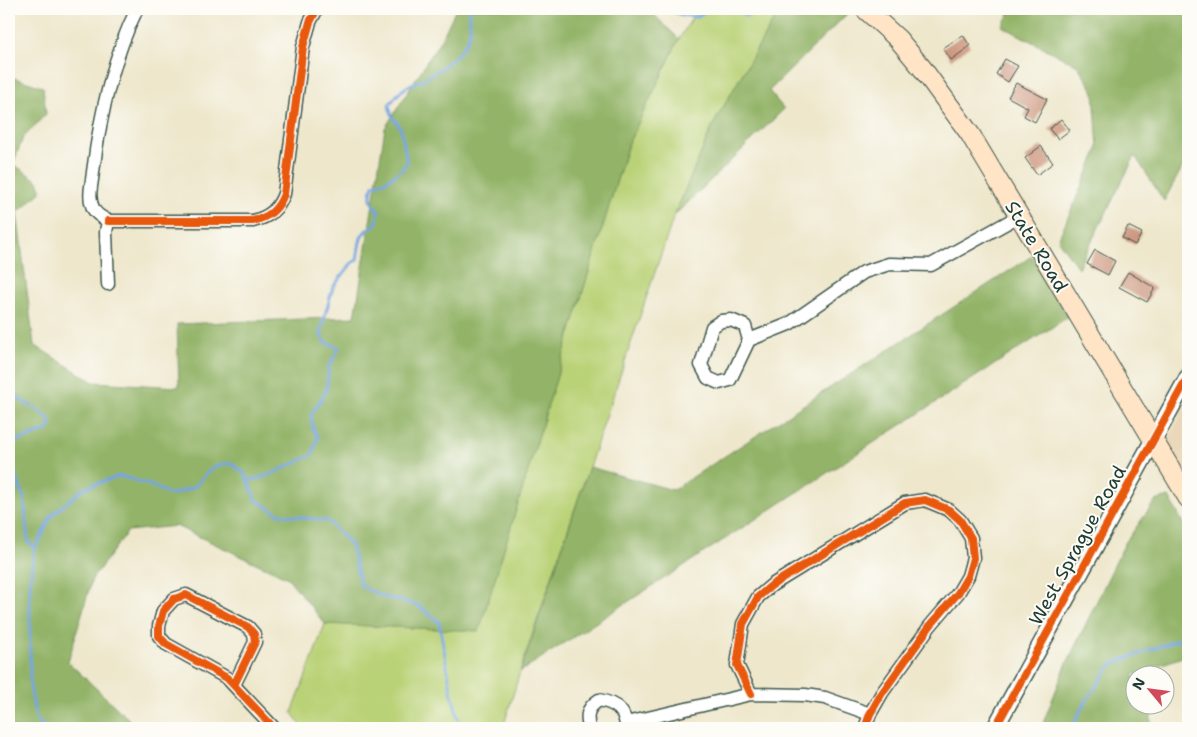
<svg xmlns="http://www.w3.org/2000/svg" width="1197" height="737" font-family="'Shantell Sans',sans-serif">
<rect width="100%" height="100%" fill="#fdfcf7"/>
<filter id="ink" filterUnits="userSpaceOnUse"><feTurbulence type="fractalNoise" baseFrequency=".02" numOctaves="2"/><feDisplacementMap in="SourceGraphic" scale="10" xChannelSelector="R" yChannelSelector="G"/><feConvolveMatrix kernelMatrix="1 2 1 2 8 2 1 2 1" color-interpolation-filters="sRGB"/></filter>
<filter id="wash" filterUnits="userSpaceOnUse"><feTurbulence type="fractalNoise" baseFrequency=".0096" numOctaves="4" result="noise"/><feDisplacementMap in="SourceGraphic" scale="20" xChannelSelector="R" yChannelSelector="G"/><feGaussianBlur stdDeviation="1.12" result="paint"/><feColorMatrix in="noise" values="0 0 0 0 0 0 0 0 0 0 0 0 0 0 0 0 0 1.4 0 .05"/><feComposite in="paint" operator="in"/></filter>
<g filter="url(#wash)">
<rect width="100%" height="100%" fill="#eee7cc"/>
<path fill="#ebd8ba" d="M1188,400V483L1169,452L1167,442Z"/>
<path fill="#bad277" stroke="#6c8856" d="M698,9H780L713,125L674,216L523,662L503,728H303L292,713L325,624L479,630L628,144L679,39Z"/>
<path fill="#93b468" stroke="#59784e" d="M456,9H648L679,39L628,144L479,631L325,624L288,578L176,526L128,531L92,579L68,662L138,728H9V79L11,77L43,87L46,114L23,138L13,164L38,181L42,191L17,213L34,345L93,382L179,387L177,324L355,317L385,128L443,36Z
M780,9H852L769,91L784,109L674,216L713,125Z
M1012,9H1188V157L1164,201L1135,156L1078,268L1058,240L1098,149L1094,92L1078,66L1002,26Z
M1032,256L1068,317L521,671L589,467L673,490Z
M1169,497L1188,533V655L1148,669V674H1134V704L1151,705V728H1041L1066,665L1125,543L1155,501Z"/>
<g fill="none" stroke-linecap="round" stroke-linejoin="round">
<path stroke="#77a5e0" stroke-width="3" d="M665,9L682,15L697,17L709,9
M737,9L746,16L752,14L757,9
M9,371C10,377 10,384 13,390C20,407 43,406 51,423L48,430L9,444
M9,455L24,498L28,541L35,548
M248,481L269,475L312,455L318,437L313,429L311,415L326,391L329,367L339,348L325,342L320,333L333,287L352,263L357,260C360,242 358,233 376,224L379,212C370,203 369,197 373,185C386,182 400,174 407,162L401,129L391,114L389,105C397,94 407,83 421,81C440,69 464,56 470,32C471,25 469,16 469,9
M45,728L36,719L30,685V581L34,551L52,515L84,488L120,476L150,485L171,495L194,487L213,467L231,463L245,474L256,500L279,514L328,521L351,545L361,586L384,597L418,605L439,622L452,695L461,728
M1071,728L1086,701L1112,664L1188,636"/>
</g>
<g id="blocks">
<path fill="#ce9982" d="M963,35L970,46L951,60L943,48Z
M1005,59L1018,66L1008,82L996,74Z
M1016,83L1047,99L1035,122L1024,116L1028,108L1008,97Z
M1061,119L1070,130L1058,139L1049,129Z
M1041,146L1053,163L1037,175L1025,158Z
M1128,226L1142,233L1135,245L1122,238Z
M1095,250L1115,261L1108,275L1087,264Z
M1128,272L1155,288L1147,302L1119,287Z"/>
</g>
</g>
<g filter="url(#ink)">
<use href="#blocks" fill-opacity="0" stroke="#3e564b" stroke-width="1"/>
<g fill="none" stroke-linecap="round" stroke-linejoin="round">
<defs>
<path id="minor" d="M108,221H253C269,217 278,210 284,194L303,47L310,22L317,9
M108,284L106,232L108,221C103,218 97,215 94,210C87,198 92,184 93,172C100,116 112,59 137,9
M731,320L745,326L749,340L730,380L719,383L708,378L701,365L712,327L721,321Z
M749,340L789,324L864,272L889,264L931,265L1019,216
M234,685L255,642L254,634L248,627L186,595L174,599L163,611L159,626V636L166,644L227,678L274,728
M751,694L737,665L743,624L758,597L772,585L905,503L925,500L949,510L960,520L971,538L973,558L968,576L958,593L930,626L882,693L870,714L865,728
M626,723L751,694L805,695L825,698L870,714
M589,728C586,715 587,708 599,700C615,703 626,710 626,728"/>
<path id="tertiary" d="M995,728L1188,377"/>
<path id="secondary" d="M865,9L898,39L922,68L970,134L1188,498"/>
</defs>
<use href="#minor" stroke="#3e564b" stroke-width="15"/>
<use href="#tertiary" stroke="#3e564b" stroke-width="19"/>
<use href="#secondary" stroke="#3e564b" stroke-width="21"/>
<use href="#minor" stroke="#fff" stroke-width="12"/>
<use href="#tertiary" stroke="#fff" stroke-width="16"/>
<use href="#secondary" stroke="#ffe4c6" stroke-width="19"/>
<defs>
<path id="cycleway" d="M108,221H253C269,217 278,210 284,194L303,47L310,22L317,9
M234,685L255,642L254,634L248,627L186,595L174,599L163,611L159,626V636L166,644L227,678L274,728
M751,694L737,665L743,624L758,597L772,585L905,503L925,500L949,510L960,520L971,538L973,558L968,576L958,593L930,626L882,693L870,714L865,728
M995,728L1188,377"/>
</defs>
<use href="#cycleway" stroke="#fdfcf7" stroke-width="11"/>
<use href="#cycleway" stroke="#e8590c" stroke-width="8"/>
</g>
</g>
<g text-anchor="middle" stroke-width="4" stroke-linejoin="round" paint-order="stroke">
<g font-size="19" fill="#1f3d34" stroke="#fdfcf7">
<text transform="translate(1037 246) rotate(59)" y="7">State Road</text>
<text transform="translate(1077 545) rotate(-61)" y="7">West Sprague Road</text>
</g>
</g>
<rect width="1197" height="737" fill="none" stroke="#fdfcf7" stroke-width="30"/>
<g transform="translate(1150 690) rotate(299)"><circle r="24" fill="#fdfcf7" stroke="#a4b0a9"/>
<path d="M0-4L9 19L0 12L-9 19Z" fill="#d1495b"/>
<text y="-8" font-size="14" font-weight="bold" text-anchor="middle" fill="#1f3d34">N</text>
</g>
</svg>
